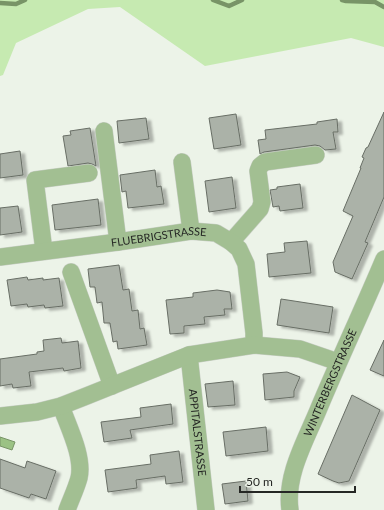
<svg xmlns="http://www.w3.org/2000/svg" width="384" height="510" font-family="Lato,sans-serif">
<defs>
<filter id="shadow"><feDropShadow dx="4.5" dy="2.5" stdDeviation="1" flood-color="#0004"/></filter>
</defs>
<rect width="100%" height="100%" fill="#ecf3e8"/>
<path fill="#c6eab1" d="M0,0H384V47L351,38L205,66L120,7L88,9L16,43L3,75L0,76Z"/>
<path fill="#9bc284" stroke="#789467" d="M0,437L15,442L12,450L0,446Z"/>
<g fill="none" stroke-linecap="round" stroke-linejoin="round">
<path stroke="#789467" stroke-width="4.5" d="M213,0L229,6L242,0
M342,0L346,1L375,2L384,7
M0,3L16,4L25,0"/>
</g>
<path fill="#abb2a8" stroke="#686e65" filter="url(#shadow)" d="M384,112V197L365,242L368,243L352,279L335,272L333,262L353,216L343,211L361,168H360L364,158L362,157L366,148L368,147Z
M236,114L241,145L214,149L209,118Z
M146,118L149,139L119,143L117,121Z
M337,119L338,132H333L336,149L325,150L320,146L315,145L264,152L260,154L258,140L266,139L265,130L317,124V122Z
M90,128L96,166L92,164L88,163L68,166L63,136L71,135L70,131Z
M20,151L23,175L0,178V154Z
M155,170L157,187L161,186L164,204L128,208L126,191L122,192L120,175Z
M232,177L236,208L209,212L205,181Z
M300,184L303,208L280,211L279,206L273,207L270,190L277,189V187Z
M98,199L101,225L55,230L52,205Z
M18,206L22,232L0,235V208Z
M307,241L311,273L269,277L267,254L285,252L284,243Z
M119,265L123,290L129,289L132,311L138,310L140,329L144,328L147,345L118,349L117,341L113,342L110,323H104L102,302L97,303L95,287H90L88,269Z
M27,277L28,280L43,278V280L59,278L63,306L45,308L44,305L28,307L27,304L11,306L7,280Z
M217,290L230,292L232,309H224L225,315L204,317L205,324L184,326V333L170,334L166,300L193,297V293Z
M281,299L333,307L329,333L277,325Z
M61,338L62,343L78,341L81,368L64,371L63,368L29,372L31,386L13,388L12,384L0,386V359L37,354V352L44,351L43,340Z
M384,340V376L370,370Z
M287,372L300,377L294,391V397L265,400L263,374Z
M233,381L235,405L208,407L205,384Z
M352,395L380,410L349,481L339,483L333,481L318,474Z
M171,404L173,424L130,430L132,438L104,442L101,422L141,417L140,408Z
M266,427L268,451L226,456L223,432Z
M179,451L183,482L166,484L165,476L136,480L137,488L108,492L105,470L151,464L150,455Z
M0,459L25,468L27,461L56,471L46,499L31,494L29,498L0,488Z
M246,481L248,501L225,504L222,484Z"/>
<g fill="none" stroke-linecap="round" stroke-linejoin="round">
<defs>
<g id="minor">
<path d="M104,131L118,242"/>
<path d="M182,162L191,231"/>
<path d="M231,242L260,209L262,202L258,171L260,166L265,162L316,155"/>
<path d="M44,251L35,180L89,173"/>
<path id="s1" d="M0,257L118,242L191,231L216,233L231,242L239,249L246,264L254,333V345"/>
<path d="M71,272L112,386"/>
<path id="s2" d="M189,355L206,510"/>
<path d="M61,406C68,426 84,457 79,478C76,489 71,499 67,510"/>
<path d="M0,416L37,412L61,406L84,397L189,355L254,345L300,349L338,362"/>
<path id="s3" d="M290,510C285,475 306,440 319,408C340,358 363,309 384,259"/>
</g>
</defs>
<use href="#minor" stroke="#c8cec5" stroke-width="18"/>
<use href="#minor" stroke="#a2bf92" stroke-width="17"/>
</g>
<g text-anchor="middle" stroke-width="3" stroke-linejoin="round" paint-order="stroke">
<g font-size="11" fill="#252724" stroke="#ecf3e8">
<text dy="4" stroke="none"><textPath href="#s1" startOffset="160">FLUEBRIGSTRASSE</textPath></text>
<text dy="4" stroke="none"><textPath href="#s3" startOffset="135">WINTERBERGSTRASSE</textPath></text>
<text dy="4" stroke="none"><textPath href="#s2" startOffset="78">APPITALSTRASSE</textPath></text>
</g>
</g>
<path d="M240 486v6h115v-6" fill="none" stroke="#252724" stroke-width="2"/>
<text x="246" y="486" font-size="12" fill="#252724" stroke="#ecf3e8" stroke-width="3" paint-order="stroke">50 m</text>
</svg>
